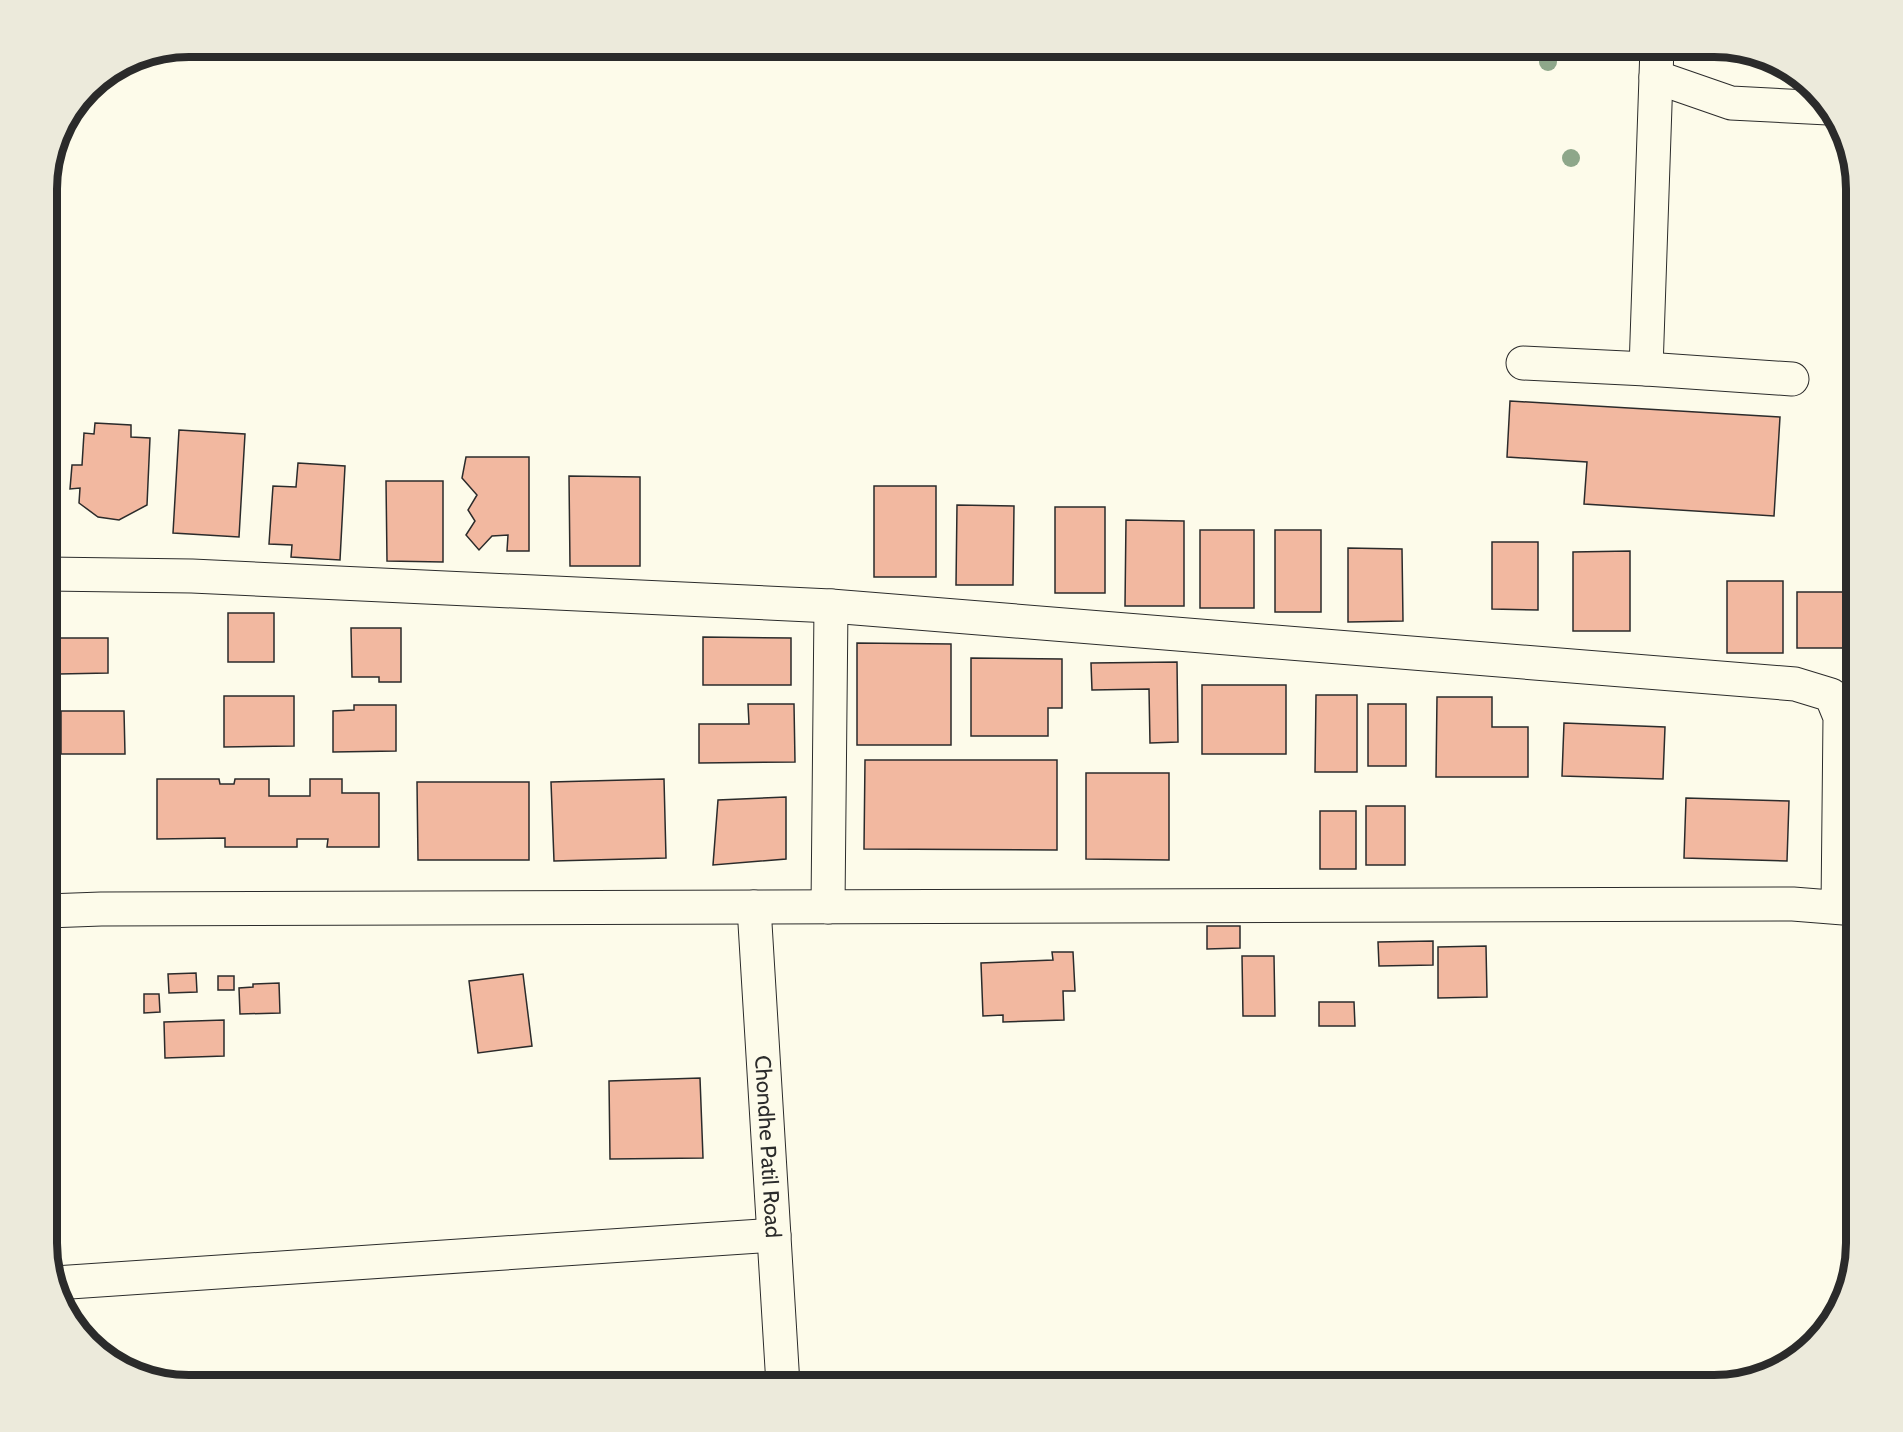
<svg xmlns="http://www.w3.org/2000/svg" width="1903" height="1432" font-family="Cabin,sans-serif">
<rect width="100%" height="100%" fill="#fdfbea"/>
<path fill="#f2b8a0" stroke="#2b2b2b" stroke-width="1.5" d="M1702,47H1715L1760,54L1772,60L1702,56Z
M1510,401L1780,417L1774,516L1584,504L1587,462L1507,457Z
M95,423L131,425V437L150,438L147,505L119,520L98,517L79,503L80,488L70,489L72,465H82L84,433L94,434Z
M179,430L245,434L239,537L173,533Z
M466,457H529V551H507L508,535L492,536L479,550L466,535L475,521L468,510L477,495L462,478Z
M298,463L345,466L340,560L291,557L292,545L269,544L273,486L296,487Z
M569,476L640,477V566H570Z
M386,481H443V562L387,561Z
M874,486H936V577H874Z
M957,505L1014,506L1013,585H956Z
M1055,507H1105V593H1055Z
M1126,520L1184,521V606H1125Z
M1200,530H1254V608H1200Z
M1275,530H1321V612H1275Z
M1492,542H1538V610L1492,609Z
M1348,548L1402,549L1403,621L1348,622Z
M1630,551V631H1573V552Z
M1727,581H1783V653H1727Z
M1797,592H1845V648H1797Z
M228,613H274V662H228Z
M351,628H401V682H379V677H352Z
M703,637L791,638V685H703Z
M59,638H108V673L59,674Z
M857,643L951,644V745H857Z
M971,658L1062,659V708H1048V736H971Z
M1177,662L1178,742L1150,743L1149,689L1092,690L1091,663Z
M1202,685H1286V754H1202Z
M1316,695H1357V772H1315Z
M224,696H294V746L224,747Z
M1437,697H1492V727H1528V777H1436Z
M748,704H794L795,762L699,763V724H749Z
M1368,704H1406V766H1368Z
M354,705H396V751L333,752V711L354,710Z
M61,711H124L125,754H61Z
M1564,723L1665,727L1663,779L1562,776Z
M865,760H1057V850L864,849Z
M1086,773H1169V860L1086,859Z
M157,779H219L220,784H234L235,779H269V796H310V779H342V793H379V847H327L328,839H297V847H225V838L157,839Z
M664,779L666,858L554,861L551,782Z
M417,782H529V860H418Z
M786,797V859L713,865L718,800Z
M1686,798L1789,801L1787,861L1684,858Z
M1366,806H1405V865H1366Z
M1320,811H1356V869H1320Z
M1207,926H1240V948L1207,949Z
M1433,941V965L1379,966L1378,942Z
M1486,946L1487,997L1438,998V947Z
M1052,952H1073L1075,991H1063L1064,1020L1003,1022V1015L983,1016L981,963L1053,960Z
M1242,956H1274L1275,1016H1243Z
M196,973L197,992L169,993L168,974Z
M523,974L532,1046L478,1053L469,981Z
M218,976H234V990H218Z
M279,983L280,1013L240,1014L239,988L253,987V984Z
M47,992H51L52,1045L47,1046Z
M144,994H159L160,1012L144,1013Z
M1319,1002H1354L1355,1026H1319Z
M224,1020V1056L165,1058L164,1022Z
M700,1078L703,1158L610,1159L609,1081Z
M609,1379L610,1385H559V1383Z"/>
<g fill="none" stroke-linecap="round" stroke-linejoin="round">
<defs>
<g id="minor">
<path d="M1656,77L1731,103L1828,108"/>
<path d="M1523,363L1646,369L1792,379"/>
<path d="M1646,369L1657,47"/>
<path d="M47,574L192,576L831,606L1795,684L1831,695L1840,717L1838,907"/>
<path id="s1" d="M754,907L783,1385"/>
<path d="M828,907L831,606"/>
<path d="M47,911L101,909L1793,904L1856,909"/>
<path d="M55,1283L774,1235"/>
</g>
</defs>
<use href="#minor" stroke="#2b2b2b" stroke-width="35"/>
<use href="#minor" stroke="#fdfbea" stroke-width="33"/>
</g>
<g fill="#8ea78a">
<circle cx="1548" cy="62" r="9"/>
<circle cx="1571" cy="158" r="9"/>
</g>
<g text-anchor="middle" stroke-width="4.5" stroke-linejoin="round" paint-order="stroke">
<g font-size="22" fill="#2b2b2b" stroke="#fdfbea">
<text dy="8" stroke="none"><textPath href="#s1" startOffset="240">Chondhe Patil Road</textPath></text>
</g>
</g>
<path d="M0 0H1903V1432H0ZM189 57H1714A132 132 0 0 1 1846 189V1243A132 132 0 0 1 1714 1375H189A132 132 0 0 1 57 1243V189A132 132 0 0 1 189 57Z" fill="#eceadb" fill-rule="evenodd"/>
<path fill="none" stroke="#2b2b2b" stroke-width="8" d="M189 57H1714A132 132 0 0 1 1846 189V1243A132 132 0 0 1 1714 1375H189A132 132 0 0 1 57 1243V189A132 132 0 0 1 189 57Z"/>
</svg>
